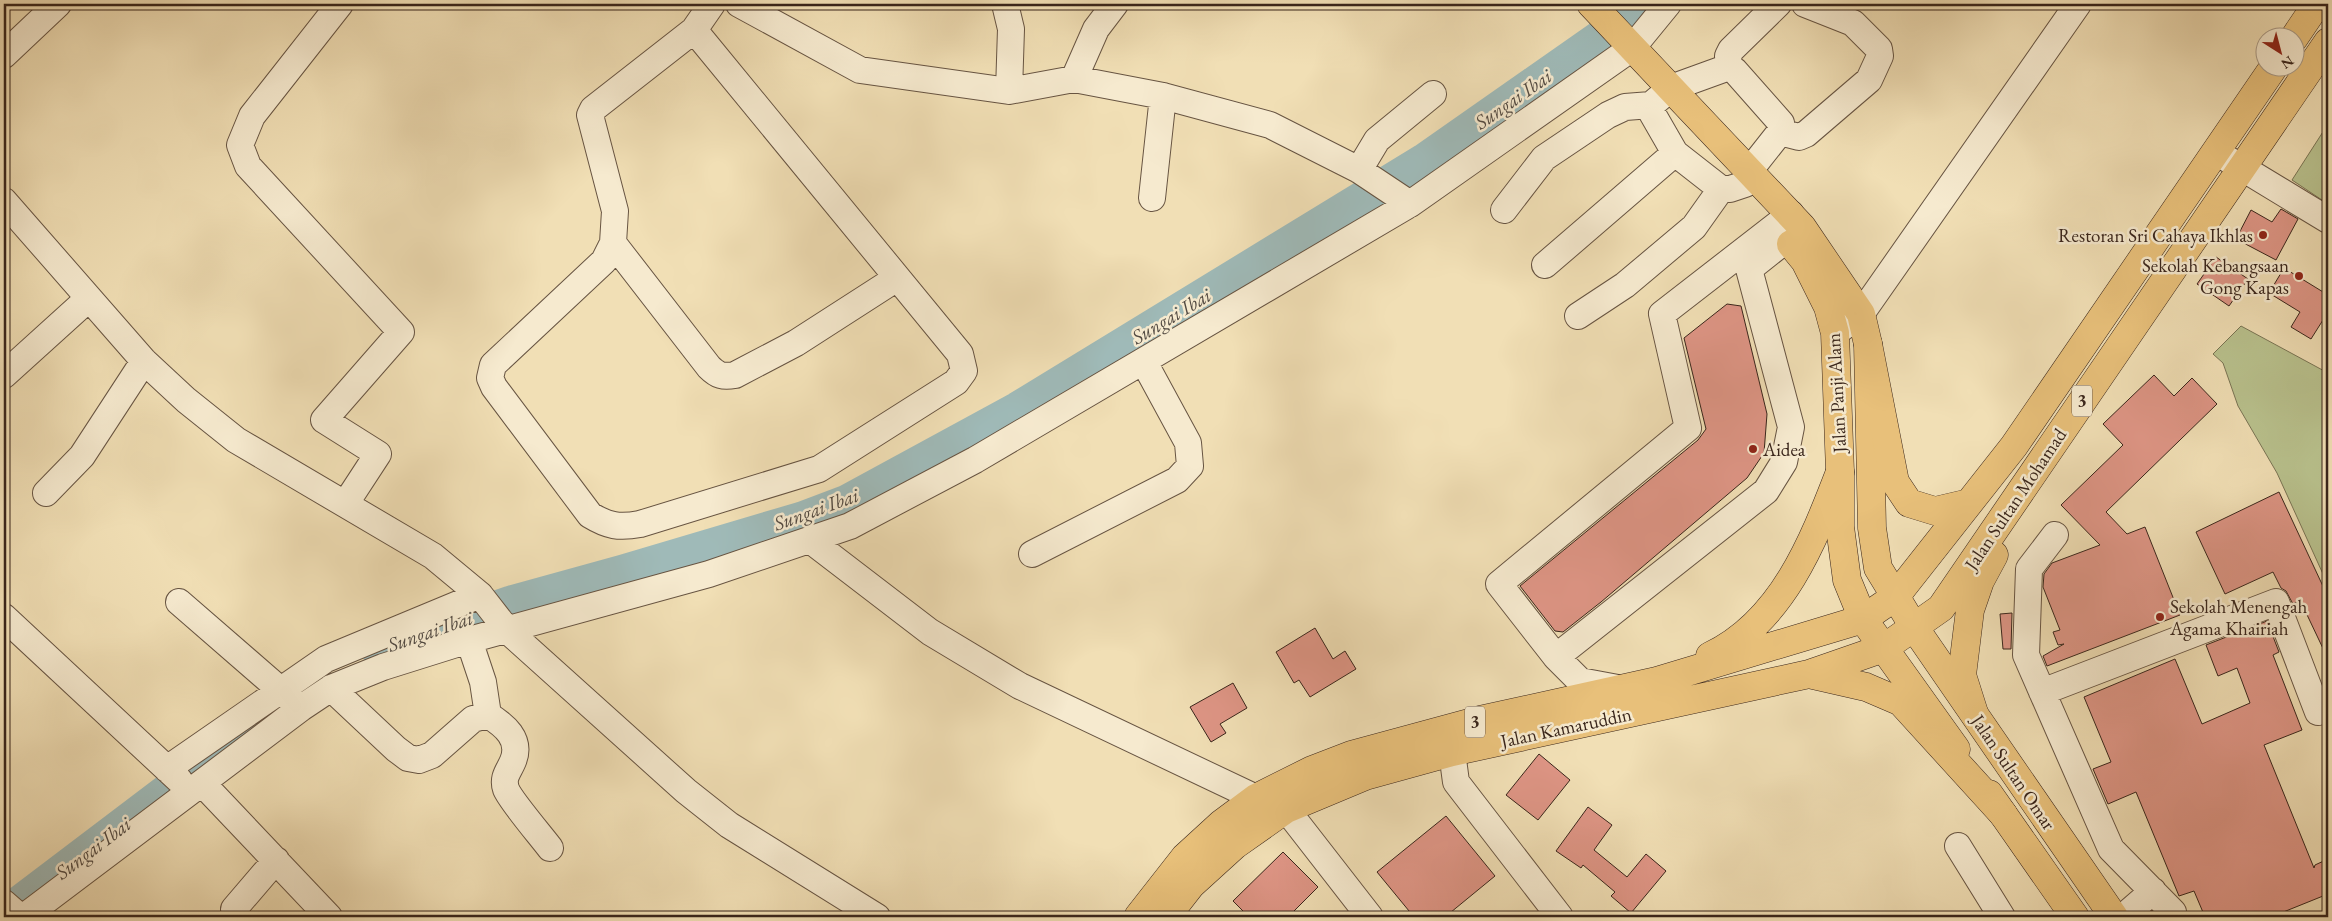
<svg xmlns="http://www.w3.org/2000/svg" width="2332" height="921" font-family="'EB Garamond',serif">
<rect width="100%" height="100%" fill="#f1dfb5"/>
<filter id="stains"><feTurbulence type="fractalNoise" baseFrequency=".004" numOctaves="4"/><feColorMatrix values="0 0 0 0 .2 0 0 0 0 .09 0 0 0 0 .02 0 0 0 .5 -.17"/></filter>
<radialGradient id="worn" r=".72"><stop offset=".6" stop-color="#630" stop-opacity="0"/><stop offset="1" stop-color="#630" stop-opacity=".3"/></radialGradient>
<path fill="#b9c28e" stroke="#797454" d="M2328,124V204L2292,180Z
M2241,326L2328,373V585L2277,473L2238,406L2223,363L2213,354Z"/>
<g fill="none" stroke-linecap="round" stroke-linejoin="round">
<path stroke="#9fbab8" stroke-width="35" d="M1625,18L1638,4
M378,649L511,603L623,572L802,519L847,502L1018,409L1424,161L1604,35
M4,915L302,689"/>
</g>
<path fill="#de9585" stroke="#39251b" d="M2281,209L2298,219L2276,260L2236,239L2251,210L2272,222Z
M2216,257L2248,279L2229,306L2197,284Z
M2284,268L2328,295V312L2311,339L2291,327L2300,312L2269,293Z
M1727,304L1741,306L1767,414L1764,453L1747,478L1601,602L1563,632L1555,631L1520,586L1698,440L1706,429L1684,338Z
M2154,375L2174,396L2192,378L2217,404L2106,512L2127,534L2145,527L2180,615L2047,666L2043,656L2064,644L2058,645L2053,632L2060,630L2043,587L2044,574L2052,563L2100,545L2061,505L2123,445L2103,424Z
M2279,492L2328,597V659L2300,600L2293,604L2286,591L2281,588L2273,572L2225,594L2196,532Z
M2012,613L2011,649H2003L2000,614Z
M2267,621L2279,652L2273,655L2302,730L2264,745L2314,868L2315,865L2328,859V894L2271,917H2205L2194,891L2179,896L2136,792L2108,804L2093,769L2111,762L2084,697L2175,659L2202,724L2250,703L2237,668L2218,676L2206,645Z
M1315,628L1333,659L1345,651L1356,669L1310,697L1299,680L1294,683L1276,652Z
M1233,683L1247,708L1220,724L1226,733L1211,742L1190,707Z
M1539,754L1570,780L1538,820L1506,795Z
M1588,807L1612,825L1594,850L1627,877L1646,854L1666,871L1631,913L1611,896L1615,892L1583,865L1581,868L1556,851Z
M1446,816L1495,876L1445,917H1414L1377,872Z
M1283,852L1318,887L1288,917H1249L1233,901Z"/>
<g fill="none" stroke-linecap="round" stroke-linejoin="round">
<defs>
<path id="minor" d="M340,4L252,116L240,145L248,166L401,332L324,420L378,454L346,503
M739,4L860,70L1009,91L1074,79L1163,96L1270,125L1359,170L1410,204
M1005,4L1011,29L1009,91
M694,30L960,354L964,371L956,382L819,469L640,524C619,528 608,526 590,515L494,387L490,378L493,365L604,261L613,243L615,211L590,115L593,109L694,30L712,4
M4,55L58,4
M1729,67L1728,56L1731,50L1778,4
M1074,79L1096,29L1115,4
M1651,105L1652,113L1675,153L1721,189H1730L1745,184
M1780,132L1799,137L1806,134L1869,80L1880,56L1879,49L1853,23L1805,4
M2216,152L2328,220
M1359,170L1377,140L1433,94
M1152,198L1163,96
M4,201L144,361L186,400L236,440L433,556L480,595L508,631L686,791L729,825L877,917
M1504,210L1544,158L1608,115L1625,107L1651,105L1671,88L1729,67L1735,71L1781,123L1780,132L1750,170
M1791,214L1662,314L1688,428L1499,584L1556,657L1766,491L1784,462L1791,427L1749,269L1802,227
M613,243L709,367C718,376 723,377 735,375L796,343L897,278
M1545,265L1675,153
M1578,316L1625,285L1694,227L1721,189
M1835,333L1861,314L2078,4
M4,375L88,299
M46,493L82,456L144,361
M2055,535L2029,569L2026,655L2111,849L2173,912
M810,540L930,632L1020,686L1256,798
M1032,554L1177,480L1190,466L1188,443L1144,362
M179,602L293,701
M4,617L179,780
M469,640L483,682L488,715
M1556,657L1580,681L1623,689
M331,688L396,749L408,758L419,760L432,755L473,719L488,715C504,725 522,739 513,761C509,771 502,777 506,789C510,800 541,836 550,848
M2042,692L2276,602L2318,712
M1452,752L1456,782L1560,917
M167,769L326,659L480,595
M202,783L329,917
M1286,809L1370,917
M1958,846L2002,917
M4,903L20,917
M234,909L276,860
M24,917L301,708L331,688L383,667L469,640L709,574L850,526L975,460L1410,204L1632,48L1668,4
M2123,917L2153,891"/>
<path id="major" d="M1591,4L1802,227L1861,314L1868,344L1872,528L1878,568L1914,627L2114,917
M1791,244L1805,261L1828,307L1835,333L1840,472V527L1847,580L1863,619L1956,749
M1989,794L2075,917"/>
<path id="highway" d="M2294,38L2317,4
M1868,344L1895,482L1909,503L1935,511L1969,503
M1710,656C1782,622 1813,542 1840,472
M1809,674L1866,687L1901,702L2003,814
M1974,713L1962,675L1970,610L1980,581L1994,555
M1138,917L1185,857L1221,824L1256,798L1312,770L1351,755L1480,720L1657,681L1863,619L1895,597L2014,446L2273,68
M1166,917L1191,885L1235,845L1286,809L1365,776L1452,752L1809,674L1884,648L1941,608L2328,42"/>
</defs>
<use href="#minor" stroke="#675442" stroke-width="28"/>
<use href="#major" stroke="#39251b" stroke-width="29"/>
<use href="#highway" stroke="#39251b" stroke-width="29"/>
<use href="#minor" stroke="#f6eacf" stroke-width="26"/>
<use href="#major" stroke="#e8c07a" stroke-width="28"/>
<use href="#highway" stroke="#e8c07a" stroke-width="28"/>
</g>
<g fill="#8f2418" stroke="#f6eacf" stroke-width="2">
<circle cx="2263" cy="235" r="5"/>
<circle cx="2299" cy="276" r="5"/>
<circle cx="1753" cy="449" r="5"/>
<circle cx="2160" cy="617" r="5"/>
</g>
<g text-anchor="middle" stroke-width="5" stroke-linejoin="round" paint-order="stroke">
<g fill="#f6eacf" stroke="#726051" stroke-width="1">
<rect x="2072" y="385.5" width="20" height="31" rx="4"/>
<rect x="1465" y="706.5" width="20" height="31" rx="4"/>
</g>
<g font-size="18" font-weight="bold" fill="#39251b">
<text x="2082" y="407">3</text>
<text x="1475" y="728">3</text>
</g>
<g font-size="19" fill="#39251b" stroke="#f6eacf" text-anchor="end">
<text x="2253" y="242">Restoran Sri Cahaya Ikhlas</text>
<text x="2289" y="272">Sekolah Kebangsaan<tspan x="2289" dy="22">Gong Kapas</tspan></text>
<text x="1763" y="456" text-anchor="start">Aidea</text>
<text x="2170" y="613" text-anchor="start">Sekolah Menengah<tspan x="2170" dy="22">Agama Khairiah</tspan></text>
</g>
<g font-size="19" fill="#39251b" stroke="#f6eacf">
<text transform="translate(1836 393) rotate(-93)" y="7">Jalan Panji Alam</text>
<text transform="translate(2015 499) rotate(-56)" y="7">Jalan Sultan Mohamad</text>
<text transform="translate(1566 727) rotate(-12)" y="7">Jalan Kamaruddin</text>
<text transform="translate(2014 772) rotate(56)" y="7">Jalan Sultan Omar</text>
</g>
<g font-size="20" font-style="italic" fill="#524a42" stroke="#f6eacf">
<text transform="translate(1513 99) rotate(-35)" y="7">Sungai Ibai</text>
<text transform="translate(1171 316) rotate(-31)" y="7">Sungai Ibai</text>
<text transform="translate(816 509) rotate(-20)" y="7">Sungai Ibai</text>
<text transform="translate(430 631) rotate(-19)" y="7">Sungai Ibai</text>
<text transform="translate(93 848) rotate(-37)" y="7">Sungai Ibai</text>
</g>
</g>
<rect width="2332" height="921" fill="none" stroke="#f1dfb5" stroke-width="20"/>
<rect x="5" y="5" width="2322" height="911" fill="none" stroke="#39251b" stroke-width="2.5"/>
<rect x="10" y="10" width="2312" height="901" fill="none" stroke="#39251b"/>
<g transform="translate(2280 52) rotate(144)"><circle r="24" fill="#f6eacf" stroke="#aa9b87"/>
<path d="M0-4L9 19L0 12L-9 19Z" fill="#8f2418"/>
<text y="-8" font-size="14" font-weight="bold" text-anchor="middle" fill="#39251b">N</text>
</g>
<rect width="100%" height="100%" filter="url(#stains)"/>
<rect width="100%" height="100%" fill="url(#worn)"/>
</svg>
